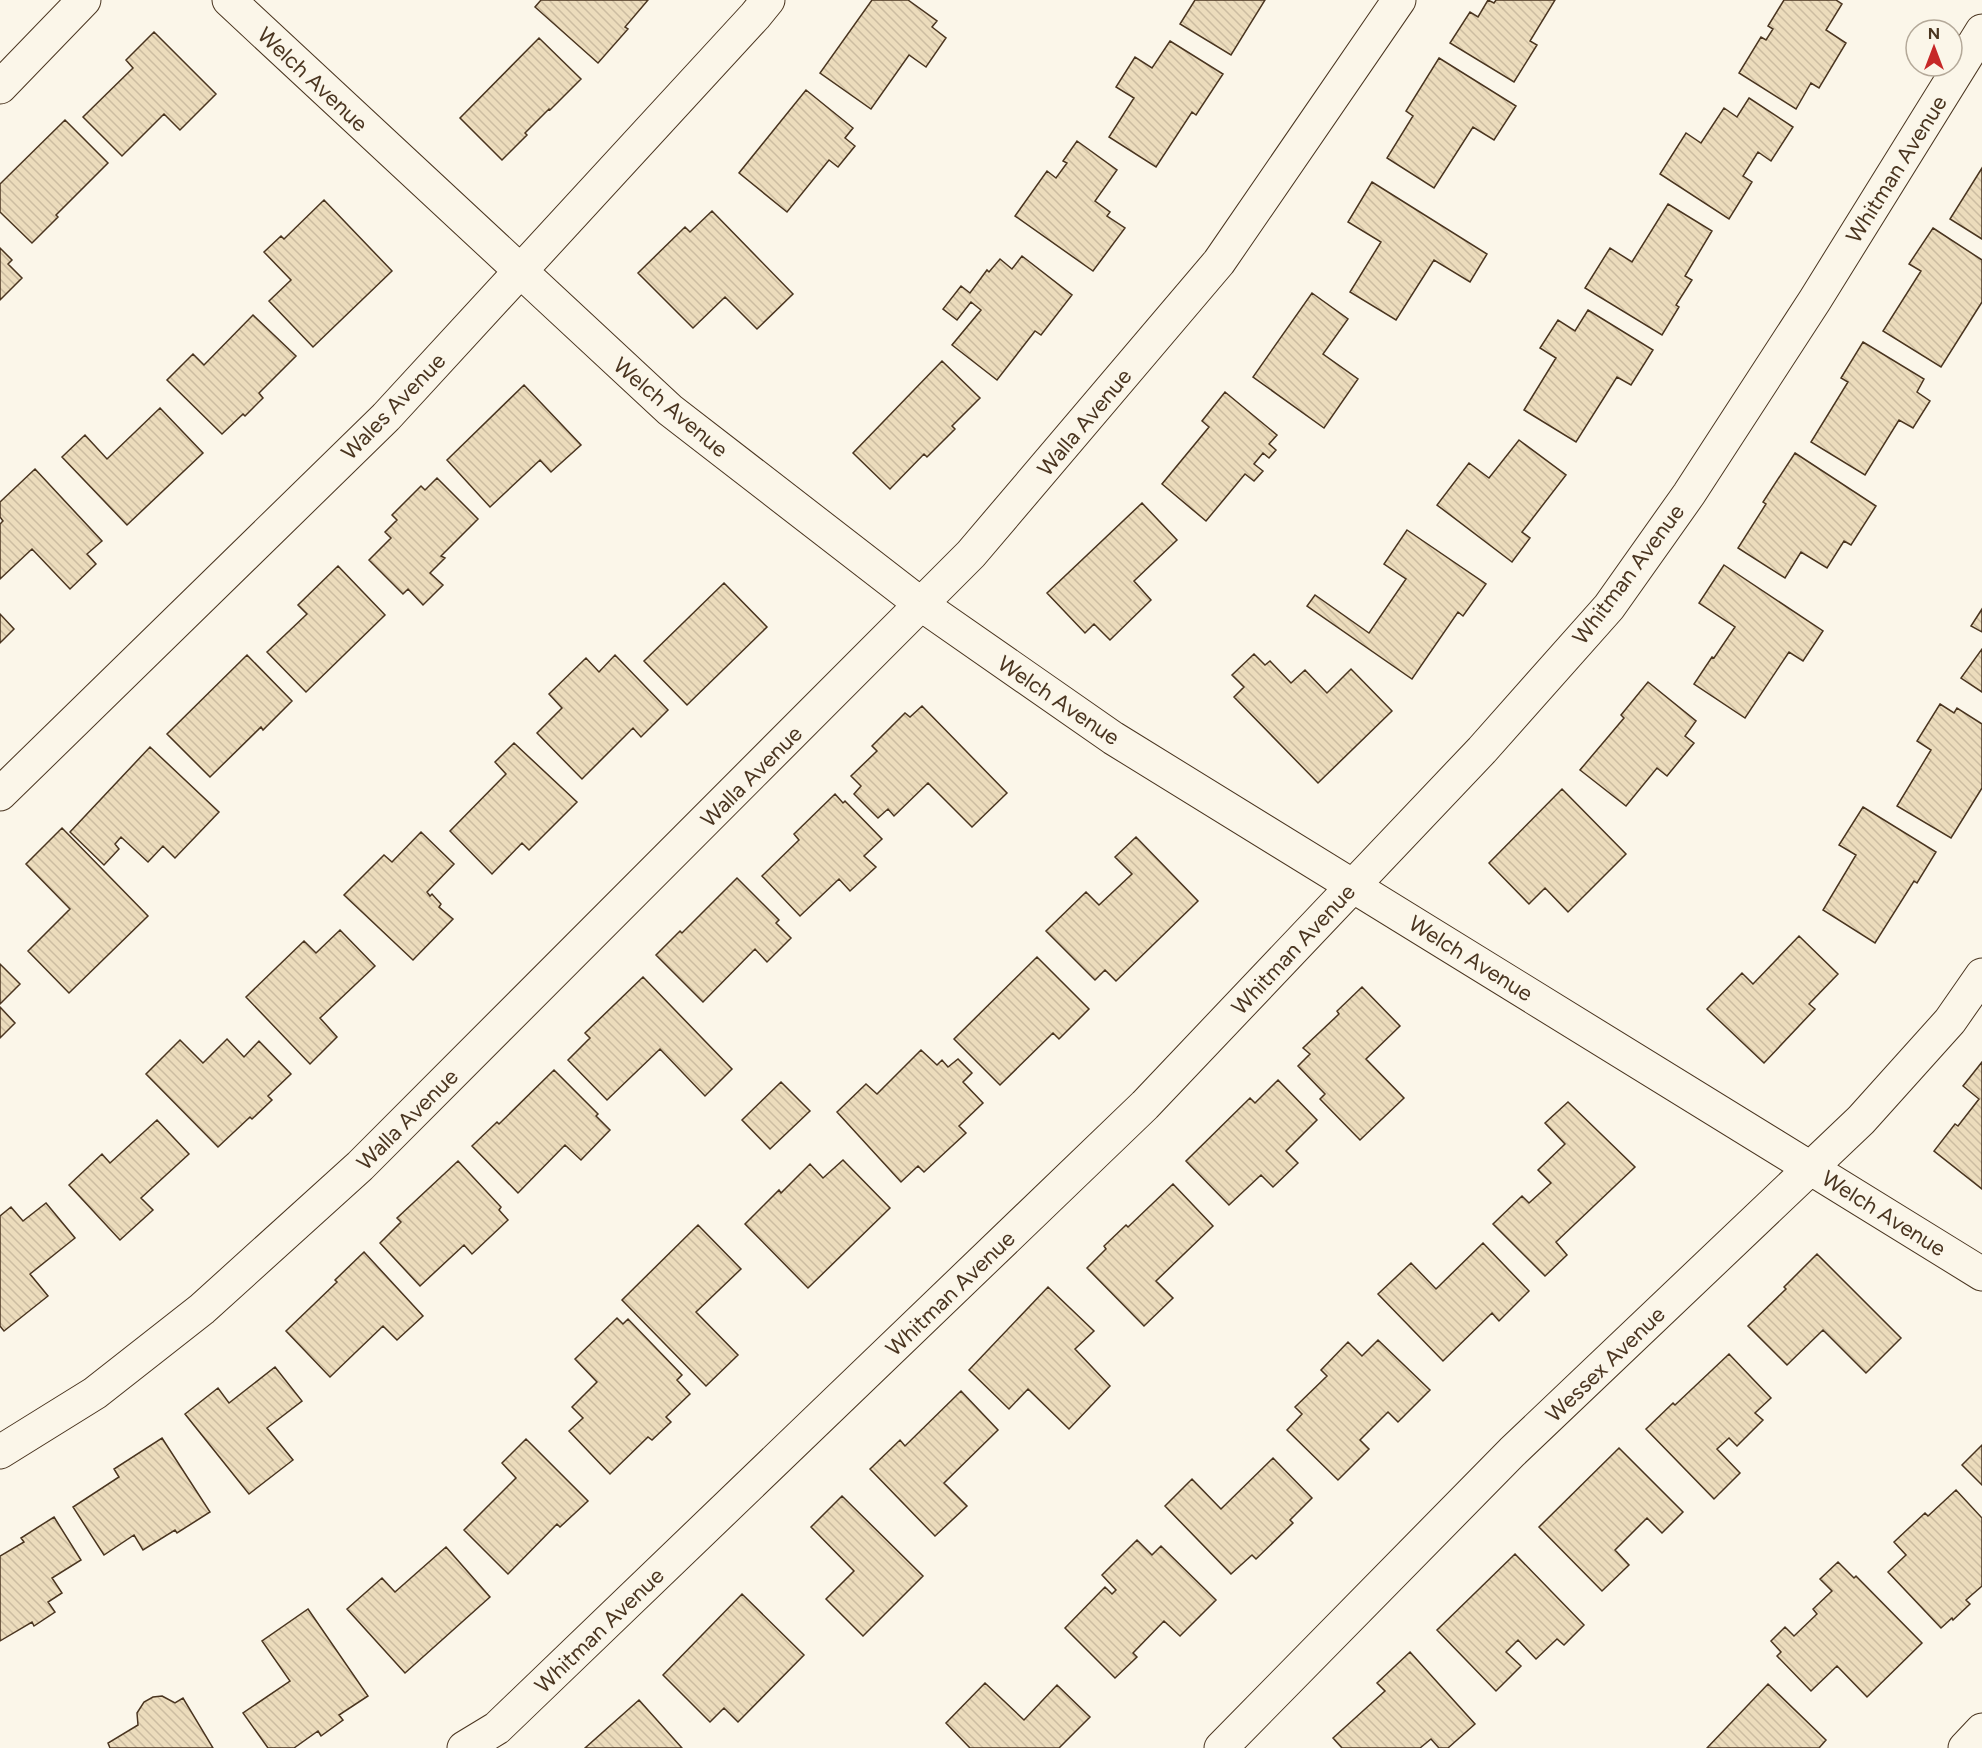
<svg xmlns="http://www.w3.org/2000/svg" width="1982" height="1748" font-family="Figtree,sans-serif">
<defs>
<pattern id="building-back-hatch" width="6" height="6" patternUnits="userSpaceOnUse" patternTransform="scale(1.5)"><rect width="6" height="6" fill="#ecdcbc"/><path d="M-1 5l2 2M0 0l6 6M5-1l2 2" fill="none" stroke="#ccbda1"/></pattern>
</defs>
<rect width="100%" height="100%" fill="#fbf6e9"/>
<path fill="url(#building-back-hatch)" stroke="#4a3520" stroke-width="1.5" d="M541,0H648L625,27L628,29L598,63L535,7Z
M872,0H908L937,21L932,27L946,38L926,67L909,55L871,109L820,73Z
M1195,0H1265L1231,55L1180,24Z
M1488,0L1494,3L1496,0H1555L1530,41L1537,45L1514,82L1450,43L1470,12L1478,17Z
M1784,0H1836L1842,4L1826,30L1846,43L1819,88L1811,83L1796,109L1739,73L1761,37L1766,40L1773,29L1768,26Z
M154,32L216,94L180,130L164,114L122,156L83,117L133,68L126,60Z
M539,38L581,79L550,110L549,109L525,133L527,135L502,160L460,118Z
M1170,41L1223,74L1196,115L1192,112L1156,167L1109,137L1134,98L1116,87L1135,57L1152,68Z
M1439,58L1516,106L1494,140L1473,127L1434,188L1387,158L1413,116L1406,111Z
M806,90L853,128L845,138L855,146L838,167L829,160L787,212L739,173Z
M1749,98L1793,127L1771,161L1758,152L1743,176L1752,182L1729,219L1660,174L1686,133L1701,143L1724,108L1737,117Z
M65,120L108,163L56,215L58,217L32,243L0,212V184Z
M1077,141L1117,170L1095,201L1110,212L1107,216L1125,228L1093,271L1015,216L1047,171L1056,178L1067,163L1063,161Z
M1982,168V239L1950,219Z
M1372,182L1487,254L1470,282L1434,260L1396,320L1350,292L1381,242L1348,222Z
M324,200L392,271L313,347L269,301L291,280L264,252L281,236L284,239Z
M1668,204L1712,231L1685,276L1692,280L1676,305L1679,307L1662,335L1585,288L1610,248L1632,262Z
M712,211L793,294L757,329L725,297L693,328L638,273L685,227L690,232Z
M1933,228L1982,260V302L1941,367L1883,331L1921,271L1909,264Z
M0,248L12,260L8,264L22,278L0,300Z
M1022,256L1072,295L1041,335L1035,331L997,380L952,345L981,310L971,302L957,320L943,309L961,286L970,293L987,270L989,272L1000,259L1012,269Z
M1312,293L1348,319L1323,354L1358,379L1324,428L1253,377Z
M1588,310L1653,350L1631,385L1617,377L1576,442L1524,410L1556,358L1540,348L1558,320L1575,331Z
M253,315L296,356L259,393L263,398L245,416L243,414L222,434L167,380L193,354L204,365Z
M1863,342L1924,379L1917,392L1930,401L1913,428L1899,420L1865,475L1811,442L1848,382L1841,378Z
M942,361L980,398L952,426L955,429L927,457L924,454L890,489L853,453Z
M524,385L581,445L551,472L540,460L490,507L447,460Z
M1225,392L1277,435L1269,444L1276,450L1269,458L1263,453L1254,464L1263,471L1254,481L1245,474L1206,521L1162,484L1209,427L1202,421Z
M160,408L203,453L127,525L62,457L85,435L107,459Z
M1519,440L1566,475L1522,532L1530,538L1512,562L1437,505L1469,463L1489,478Z
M1795,453L1876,506L1851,545L1844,541L1827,568L1801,552L1785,578L1738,548L1766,504L1763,502Z
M35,469L102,541L87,554L96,564L70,589L32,549L0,579V524L3,521L0,517V502Z
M437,478L478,519L441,556L445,558L430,573L443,585L423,605L408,589L403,594L369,560L391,538L385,532L397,520L392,515L421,486L425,490Z
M1142,503L1177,540L1134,581L1151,600L1110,640L1094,624L1085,633L1047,593Z
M1407,530L1486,584L1463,616L1458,612L1412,679L1307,606L1315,595L1369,633L1406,579L1384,564Z
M1724,565L1823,631L1803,661L1789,652L1745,718L1694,684L1712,657L1714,658L1735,627L1699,603Z
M338,566L385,615L306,692L267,652L307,614L298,605Z
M724,583L767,627L687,705L644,661Z
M1982,609V632L1971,626Z
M0,614L14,629L0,643Z
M1982,649V692L1961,678Z
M1254,654L1265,665L1270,661L1291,683L1305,670L1327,693L1351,669L1392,711L1318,783L1234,697L1244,687L1232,675Z
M247,655L292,701L263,730L261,727L210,777L167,734Z
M615,655L668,710L641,737L633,728L582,779L537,733L562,708L549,694L586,658L599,672Z
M1648,682L1696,721L1685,736L1694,743L1667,776L1657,768L1626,806L1580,770L1624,718L1621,715Z
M1940,704L1954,713L1957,708L1982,724V788L1951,838L1897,806L1931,750L1917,741Z
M922,706L1007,793L972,827L928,783L894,816L888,809L878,818L854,794L861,786L851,776L877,751L872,746L905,713L910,717Z
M514,743L577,802L529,850L522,843L492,874L450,831L506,774L495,762Z
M150,747L219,812L175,858L163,846L148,862L121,837L115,844L119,849L104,865L70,832Z
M1562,789L1626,854L1568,912L1545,888L1529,904L1489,863Z
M835,794L843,803L845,801L882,839L864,856L876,867L850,891L839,879L800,916L762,876L799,840L794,834Z
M1863,807L1936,852L1917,883L1914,881L1875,943L1823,910L1856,855L1839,845Z
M62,828L148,916L69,993L28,951L70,909L26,864Z
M421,832L454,864L427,892L430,896L432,894L441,904L439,907L453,919L413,960L344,895L384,855L392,862Z
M1136,837L1198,901L1116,981L1105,970L1095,980L1046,931L1086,892L1099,905L1132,874L1115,857Z
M737,878L779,920L776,923L791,938L767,962L755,949L703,1002L656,955L680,931L682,933Z
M340,930L375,966L320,1018L337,1037L310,1064L246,997L304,941L316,953Z
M1799,936L1838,974L1809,1004L1815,1009L1764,1063L1707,1009L1742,973L1753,984Z
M1037,957L1089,1009L1059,1039L1053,1033L1000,1085L954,1039Z
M0,964L20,984L0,1004Z
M643,977L732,1069L705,1096L660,1049L607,1100L568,1060L590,1038L585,1033Z
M1362,987L1400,1026L1366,1059L1404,1098L1360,1140L1320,1099L1325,1094L1298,1066L1310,1054L1303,1048L1339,1014L1337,1011Z
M0,1007L15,1023L0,1038Z
M227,1039L244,1057L259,1041L291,1074L268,1096L272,1100L252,1119L250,1117L218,1147L146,1074L180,1040L203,1063Z
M921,1050L937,1065L942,1060L948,1067L958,1059L972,1073L963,1082L983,1103L959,1126L966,1133L924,1172L918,1166L901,1182L837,1112L866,1084L877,1094Z
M1982,1062V1189L1934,1151L1955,1124L1958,1126L1979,1099L1963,1086Z
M554,1070L598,1114L596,1116L610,1130L581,1160L565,1145L518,1193L472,1146L497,1122L499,1124Z
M1278,1080L1317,1120L1286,1151L1298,1163L1273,1187L1261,1175L1229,1205L1186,1161L1250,1098L1255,1103Z
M781,1082L810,1111L770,1149L742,1120Z
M1568,1102L1635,1167L1556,1242L1567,1255L1545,1276L1493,1224L1522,1196L1529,1203L1551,1183L1538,1170L1565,1144L1545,1123Z
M157,1120L189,1154L141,1198L153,1210L120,1240L69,1185L102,1154L110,1163Z
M843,1160L890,1208L808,1288L745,1224L779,1190L781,1193L810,1164L823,1178Z
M458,1161L501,1207L499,1210L508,1220L472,1254L464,1245L420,1286L380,1243L401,1222L397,1218Z
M1173,1184L1213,1226L1156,1281L1173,1298L1144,1326L1087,1268L1106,1249L1104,1246L1126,1225L1128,1227Z
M46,1203L75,1238L30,1274L48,1296L4,1331L0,1326V1216L11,1207L23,1221Z
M698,1225L741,1269L696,1312L738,1355L706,1386L622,1300Z
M1483,1243L1529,1291L1499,1321L1492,1313L1443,1361L1378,1294L1411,1263L1436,1289Z
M364,1252L423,1316L397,1340L383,1326L330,1377L286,1331L337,1282L335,1280Z
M1817,1254L1901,1338L1866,1373L1823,1330L1787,1365L1748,1326L1786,1289L1784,1287Z
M1048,1287L1094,1331L1075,1349L1110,1386L1069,1429L1028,1389L1009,1409L969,1370Z
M617,1318L623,1324L628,1319L682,1375L677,1380L690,1394L666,1417L671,1422L652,1440L648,1437L610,1474L569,1431L583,1418L572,1407L597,1382L575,1359Z
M1378,1340L1430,1390L1398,1422L1388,1412L1360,1440L1369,1449L1338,1480L1287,1430L1302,1414L1295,1407L1327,1376L1321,1370L1348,1342L1362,1356Z
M1729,1354L1771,1398L1755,1413L1763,1420L1737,1446L1729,1438L1717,1449L1740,1473L1714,1499L1646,1429L1673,1403L1675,1405Z
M275,1367L302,1401L267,1428L293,1460L249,1494L185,1414L218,1388L229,1403Z
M961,1391L998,1430L944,1483L967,1506L935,1536L870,1469L900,1440L905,1446Z
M162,1438L210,1512L177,1533L175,1530L143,1550L134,1535L104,1555L73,1507L119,1477L114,1469Z
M526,1439L588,1501L560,1527L557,1524L508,1574L464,1530L516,1478L502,1463Z
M1982,1445V1485L1962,1465Z
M1619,1448L1683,1512L1662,1533L1647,1518L1615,1550L1629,1565L1602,1591L1539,1527Z
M1273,1458L1312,1498L1290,1520L1293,1523L1256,1559L1252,1555L1231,1574L1165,1506L1192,1479L1221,1509Z
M1956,1490L1982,1518V1586L1966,1600L1970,1604L1953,1620L1952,1618L1941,1628L1888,1572L1906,1555L1894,1542L1925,1513L1928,1516Z
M842,1496L923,1576L863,1636L826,1599L854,1571L811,1527Z
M54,1517L81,1560L52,1578L62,1593L48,1602L55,1612L34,1626L32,1622L0,1641V1556L24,1542L21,1538Z
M1137,1540L1152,1555L1161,1546L1216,1600L1180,1636L1164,1621L1133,1653L1137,1657L1115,1678L1065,1628L1105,1587L1112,1594L1116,1590L1102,1575Z
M446,1547L490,1597L405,1673L347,1609L382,1578L395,1592Z
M1515,1554L1584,1625L1564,1645L1557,1639L1536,1659L1518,1640L1506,1652L1521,1666L1496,1691L1437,1630Z
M1838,1562L1854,1578L1856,1576L1922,1643L1867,1697L1837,1666L1811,1691L1777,1656L1781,1652L1771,1641L1785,1627L1794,1636L1817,1614L1813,1609L1832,1591L1820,1579Z
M742,1594L804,1655L738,1722L724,1708L710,1722L663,1675Z
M308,1609L368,1696L339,1715L343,1720L321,1736L318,1731L294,1748H268L243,1713L290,1681L262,1641Z
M1410,1652L1475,1724L1448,1748H1439L1431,1739L1420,1748H1342L1333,1738L1385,1691L1377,1683Z
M985,1683L1024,1720L1057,1685L1090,1717L1059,1748H970L946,1723Z
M1768,1684L1826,1740L1819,1748H1707Z
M162,1696L175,1703L183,1698L213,1748H110L108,1743L138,1725L137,1713L144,1702L153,1697Z
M639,1700L682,1748H585Z"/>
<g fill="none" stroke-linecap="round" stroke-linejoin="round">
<defs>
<path id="minor" d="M229,0L670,410L922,605L1113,738L1982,1274
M0,87L84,0
M0,794L386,417L755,16L768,0
M0,1452L95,1393L202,1309L360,1166L971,554L1219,262L1399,0
M464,1748L497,1728L1145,1105L1482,750L1609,607L1689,494L1815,300L1982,31
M1221,1748L1512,1452L1861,1120L1950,1021L1982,975
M1965,1748L1982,1730"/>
</defs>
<use href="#minor" stroke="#4a3520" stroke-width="35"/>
<use href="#minor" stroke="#fbf6e9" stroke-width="33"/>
</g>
<g text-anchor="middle" stroke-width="4.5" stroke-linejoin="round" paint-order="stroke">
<g font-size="22" fill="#4a3520" stroke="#fbf6e9">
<text transform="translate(313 79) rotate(43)" y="8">Welch Avenue</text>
<text transform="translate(1896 169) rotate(-58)" y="8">Whitman Avenue</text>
<text transform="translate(393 406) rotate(-46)" y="8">Wales Avenue</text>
<text transform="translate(671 407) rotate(40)" y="8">Welch Avenue</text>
<text transform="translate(1084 422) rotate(-50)" y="8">Walla Avenue</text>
<text transform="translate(1628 574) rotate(-53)" y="8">Whitman Avenue</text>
<text transform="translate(1059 700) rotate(34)" y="8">Welch Avenue</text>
<text transform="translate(751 776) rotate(-45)" y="8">Walla Avenue</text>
<text transform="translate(1293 949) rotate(-47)" y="8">Whitman Avenue</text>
<text transform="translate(1471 958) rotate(32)" y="8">Welch Avenue</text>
<text transform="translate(407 1119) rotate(-45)" y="8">Walla Avenue</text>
<text transform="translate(1884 1213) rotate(32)" y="8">Welch Avenue</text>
<text transform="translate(950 1293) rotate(-44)" y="8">Whitman Avenue</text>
<text transform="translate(1605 1364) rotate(-44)" y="8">Wessex Avenue</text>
<text transform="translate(599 1630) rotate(-44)" y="8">Whitman Avenue</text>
</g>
</g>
<g transform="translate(1934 48)"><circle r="28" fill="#fbf6e9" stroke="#b4a999" stroke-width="1.5"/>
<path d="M0-4.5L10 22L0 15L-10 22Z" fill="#c62828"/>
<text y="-9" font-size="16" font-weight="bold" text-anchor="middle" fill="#4a3520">N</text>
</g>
</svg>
